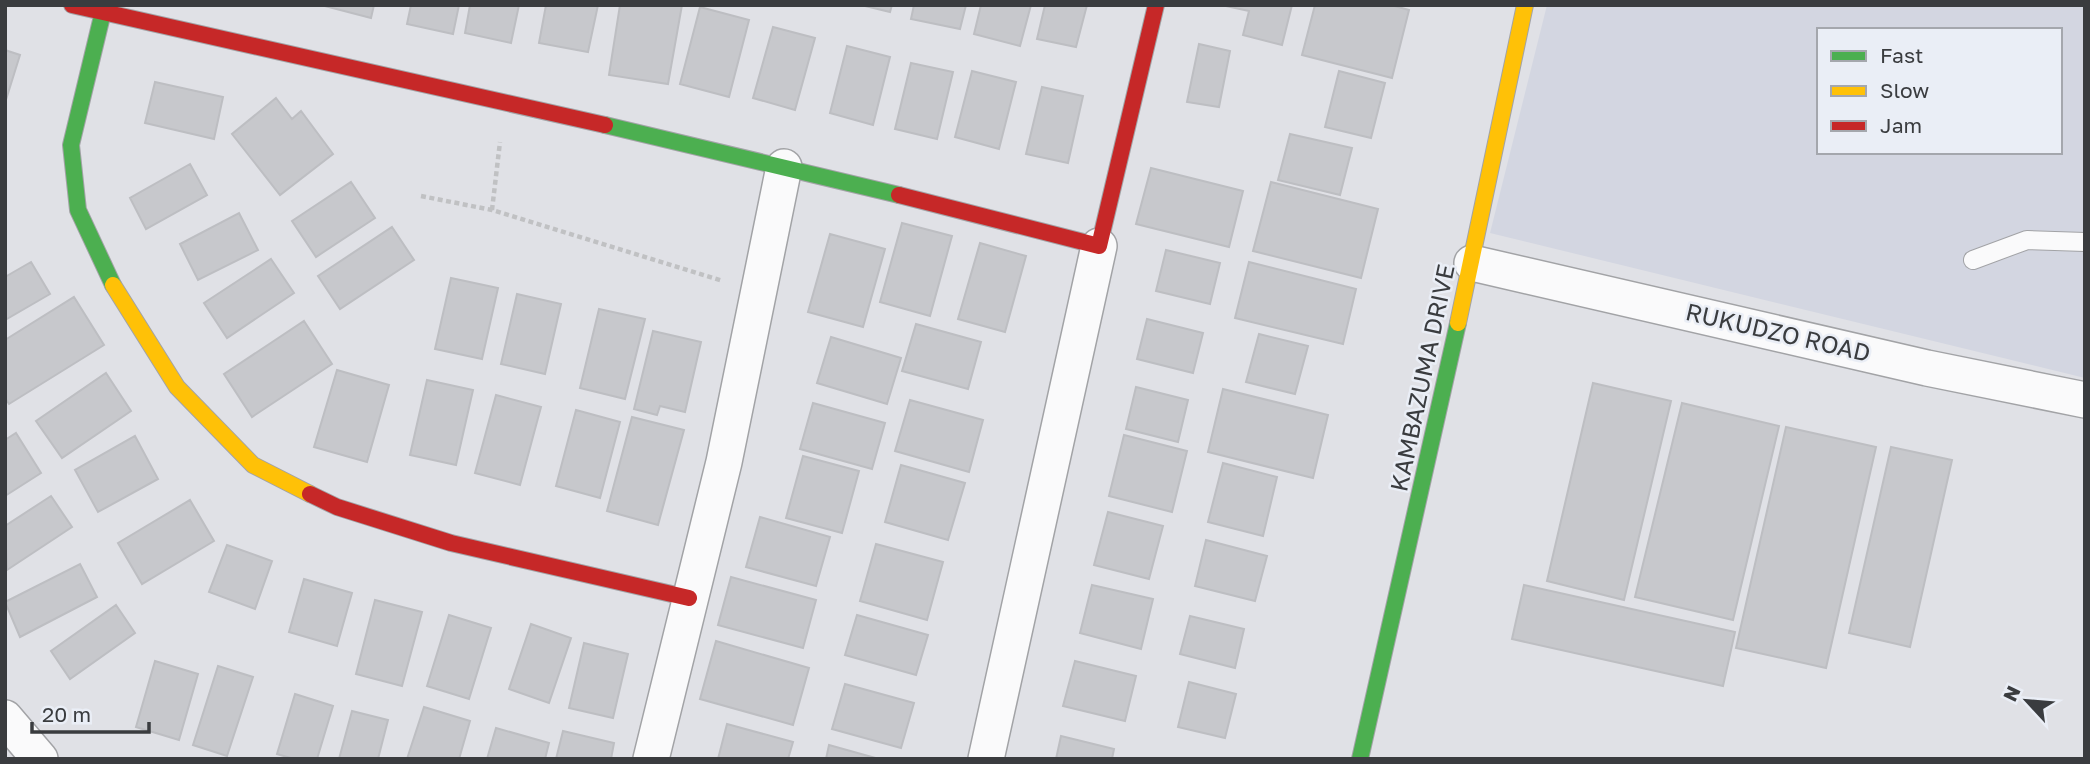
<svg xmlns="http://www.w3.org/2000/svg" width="2090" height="764" font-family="'Golos Text',sans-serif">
<rect width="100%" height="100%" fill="#e0e1e6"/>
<path fill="#d3d6e1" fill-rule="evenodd" d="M1547,5H2085V378L1490,233ZM1819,30H2060V152H1819Z"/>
<path fill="#c7c8cc" stroke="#bdbec2" stroke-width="2" d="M321,5H374L371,18Z
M411,5H459L453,34L407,24Z
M470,5H519L511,43L465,33Z
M546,5H598L588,52L539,43Z
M620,5H682L668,84L609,75Z
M861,5H892L890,12Z
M914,5H966L960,29L911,19Z
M981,5H1031L1020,46L974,34Z
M1045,5H1087L1076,47L1037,39Z
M1292,5L1282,45L1243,35L1249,11L1226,6Z
M1315,5H1391L1409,10L1392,78L1302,55Z
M700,7L749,20L729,97L680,84Z
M773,27L815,38L795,110L753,98Z
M1199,44L1230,51L1219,107L1187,102Z
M847,46L890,57L873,125L830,113Z
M5,50L20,55L5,103Z
M911,63L953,72L937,139L895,129Z
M972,71L1016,82L999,149L955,137Z
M1339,71L1385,83L1371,138L1325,127Z
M155,82L223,97L214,139L145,123Z
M1042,87L1083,96L1068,163L1026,154Z
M276,98L292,119L301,111L333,154L280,195L232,134Z
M1290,134L1352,148L1340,195L1278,180Z
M190,164L207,195L146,229L130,198Z
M1151,168L1243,191L1229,247L1136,224Z
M351,182L375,218L316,257L292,221Z
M1271,182L1378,209L1361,278L1253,251Z
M239,213L258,250L198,280L180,244Z
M902,223L952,236L930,316L880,302Z
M392,227L414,260L340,309L318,276Z
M830,234L885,249L863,327L808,312Z
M980,243L1026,256L1005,332L958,319Z
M1166,250L1220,263L1210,304L1156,291Z
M271,259L294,293L227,338L204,303Z
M31,262L50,294L5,320V277Z
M1249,262L1356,289L1343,344L1235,318Z
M451,278L498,288L482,359L435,349Z
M517,294L561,304L545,374L501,364Z
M74,297L104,345L9,404L5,398V340Z
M599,309L645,319L625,399L580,388Z
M1147,319L1203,333L1193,373L1137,359Z
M304,321L332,364L252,417L224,374Z
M916,324L981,342L968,389L902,371Z
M653,331L701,342L685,412L660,406L657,415L634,409Z
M1259,334L1308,346L1295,394L1246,382Z
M831,337L901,358L887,404L817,383Z
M337,370L389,385L367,462L314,447Z
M106,373L131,411L62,458L36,421Z
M427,380L473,390L456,465L410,455Z
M1593,383L1671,401L1624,600L1547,581Z
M1136,387L1188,400L1178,442L1126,429Z
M1223,389L1328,415L1313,478L1208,452Z
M496,395L541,407L520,485L475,473Z
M910,400L983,420L969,472L895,451Z
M813,403L885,423L872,469L800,449Z
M1682,403L1779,426L1733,620L1635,597Z
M576,410L620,422L600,498L556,486Z
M632,417L684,430L658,525L607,511Z
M1786,427L1876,447L1826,668L1736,648Z
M16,433L41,473L5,496V440Z
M1124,435L1187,451L1172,512L1109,496Z
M135,436L158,479L98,512L75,470Z
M1891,447L1952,460L1910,647L1849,633Z
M803,456L859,471L842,533L786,518Z
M1223,463L1277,477L1263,536L1208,522Z
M901,465L965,483L948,540L885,522Z
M51,496L72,527L7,570L5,526Z
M190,500L214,541L142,584L118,543Z
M1108,512L1163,526L1149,579L1094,565Z
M760,517L830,537L816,586L746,567Z
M1206,540L1267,556L1255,601L1195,586Z
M876,544L943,562L927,620L860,601Z
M227,545L272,561L255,609L209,592Z
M80,564L97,597L20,637L5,602Z
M731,577L816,600L803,648L718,625Z
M304,579L352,593L337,646L289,632Z
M1092,585L1153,599L1141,649L1080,633Z
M1524,585L1735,632L1723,686L1512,639Z
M375,600L422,612L402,686L356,674Z
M116,605L135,633L70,679L51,651Z
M449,615L491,628L469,699L427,686Z
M857,615L928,635L916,675L845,655Z
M1190,616L1244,629L1235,668L1180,654Z
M531,624L571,638L549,703L509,689Z
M716,641L809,668L793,725L700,699Z
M584,643L628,654L613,718L569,708Z
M155,661L198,674L179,740L136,727Z
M1075,661L1136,676L1125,721L1063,706Z
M218,666L253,677L227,756L193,745Z
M1189,682L1236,694L1225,738L1178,727Z
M845,684L914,703L901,748L832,729Z
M295,694L333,706L317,759H294L277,754Z
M424,707L470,721L459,759H407Z
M352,711L388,720L378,759H339Z
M727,724L793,742L788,759H718Z
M496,728L549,743L545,759H487Z
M563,731L614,743L611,759H556Z
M1061,736L1114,749L1112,759H1056Z
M829,745L879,759H826Z"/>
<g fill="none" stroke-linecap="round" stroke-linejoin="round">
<defs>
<path id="lane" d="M1973,260L2027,240L2085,242"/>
<path id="street" d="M1472,263L1927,368L2085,400
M5,718L40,759
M651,759L724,462L784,167
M986,759L1099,246"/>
<path id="fast" d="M103,12L71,145L78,210L113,285
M605,125L899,195
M1360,759L1458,323"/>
<path id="slow" d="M113,285L177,387L253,465L310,494
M1458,323L1525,5"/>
<path id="jam" d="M72,5L605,125
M899,195L1099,246L1156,5
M310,494L337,507L451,543L689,598"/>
</defs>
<use href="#lane" stroke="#a2a3a6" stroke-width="20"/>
<use href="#street" stroke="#a2a3a6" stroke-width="38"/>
<use href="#fast" stroke="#a2a3a6" stroke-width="18"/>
<use href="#slow" stroke="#a2a3a6" stroke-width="18"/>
<use href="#jam" stroke="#a2a3a6" stroke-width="18"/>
<path stroke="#c0c1c3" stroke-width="4.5" stroke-dasharray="5 3.5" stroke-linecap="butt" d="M421,196L492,210L723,281
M492,210L500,142"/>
<use href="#lane" stroke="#fafafb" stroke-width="18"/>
<use href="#street" stroke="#fafafb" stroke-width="35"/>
<use href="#fast" stroke="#4caf50" stroke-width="16"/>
<use href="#slow" stroke="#ffc107" stroke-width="16"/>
<use href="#jam" stroke="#c62828" stroke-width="16"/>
</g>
<g text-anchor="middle" stroke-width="5" stroke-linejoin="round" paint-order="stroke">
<g font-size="24" fill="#3a3c3f" stroke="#eaeef6">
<text transform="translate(1778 333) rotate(13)" y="8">RUKUDZO ROAD</text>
<text transform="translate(1423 378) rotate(-78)" y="8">KAMBAZUMA DRIVE</text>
</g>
</g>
<rect width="2090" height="764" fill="none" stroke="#3a3c3f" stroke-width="14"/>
<rect x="1817" y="28" width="245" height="126" fill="#eaeef6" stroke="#a4a7ad" stroke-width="2"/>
<rect x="1831" y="51" width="35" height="10" fill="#4caf50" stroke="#a4a7ad" stroke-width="2"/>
<text x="1880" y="63" font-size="21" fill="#3a3c3f">Fast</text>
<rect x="1831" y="86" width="35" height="10" fill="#ffc107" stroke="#a4a7ad" stroke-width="2"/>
<text x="1880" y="98" font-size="21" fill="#3a3c3f">Slow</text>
<rect x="1831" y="121" width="35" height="10" fill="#c62828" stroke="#a4a7ad" stroke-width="2"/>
<text x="1880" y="133" font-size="21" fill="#3a3c3f">Jam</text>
<g transform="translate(2027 701) rotate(296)" stroke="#eaeef6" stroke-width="5" paint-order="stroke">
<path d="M0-5L12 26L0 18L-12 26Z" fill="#3a3c3f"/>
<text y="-10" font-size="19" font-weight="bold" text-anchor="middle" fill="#3a3c3f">N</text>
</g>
<path d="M32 722v10h117v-10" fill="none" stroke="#3a3c3f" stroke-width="3.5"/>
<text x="42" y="722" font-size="21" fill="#3a3c3f" stroke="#eaeef6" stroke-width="5" paint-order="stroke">20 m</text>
</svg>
